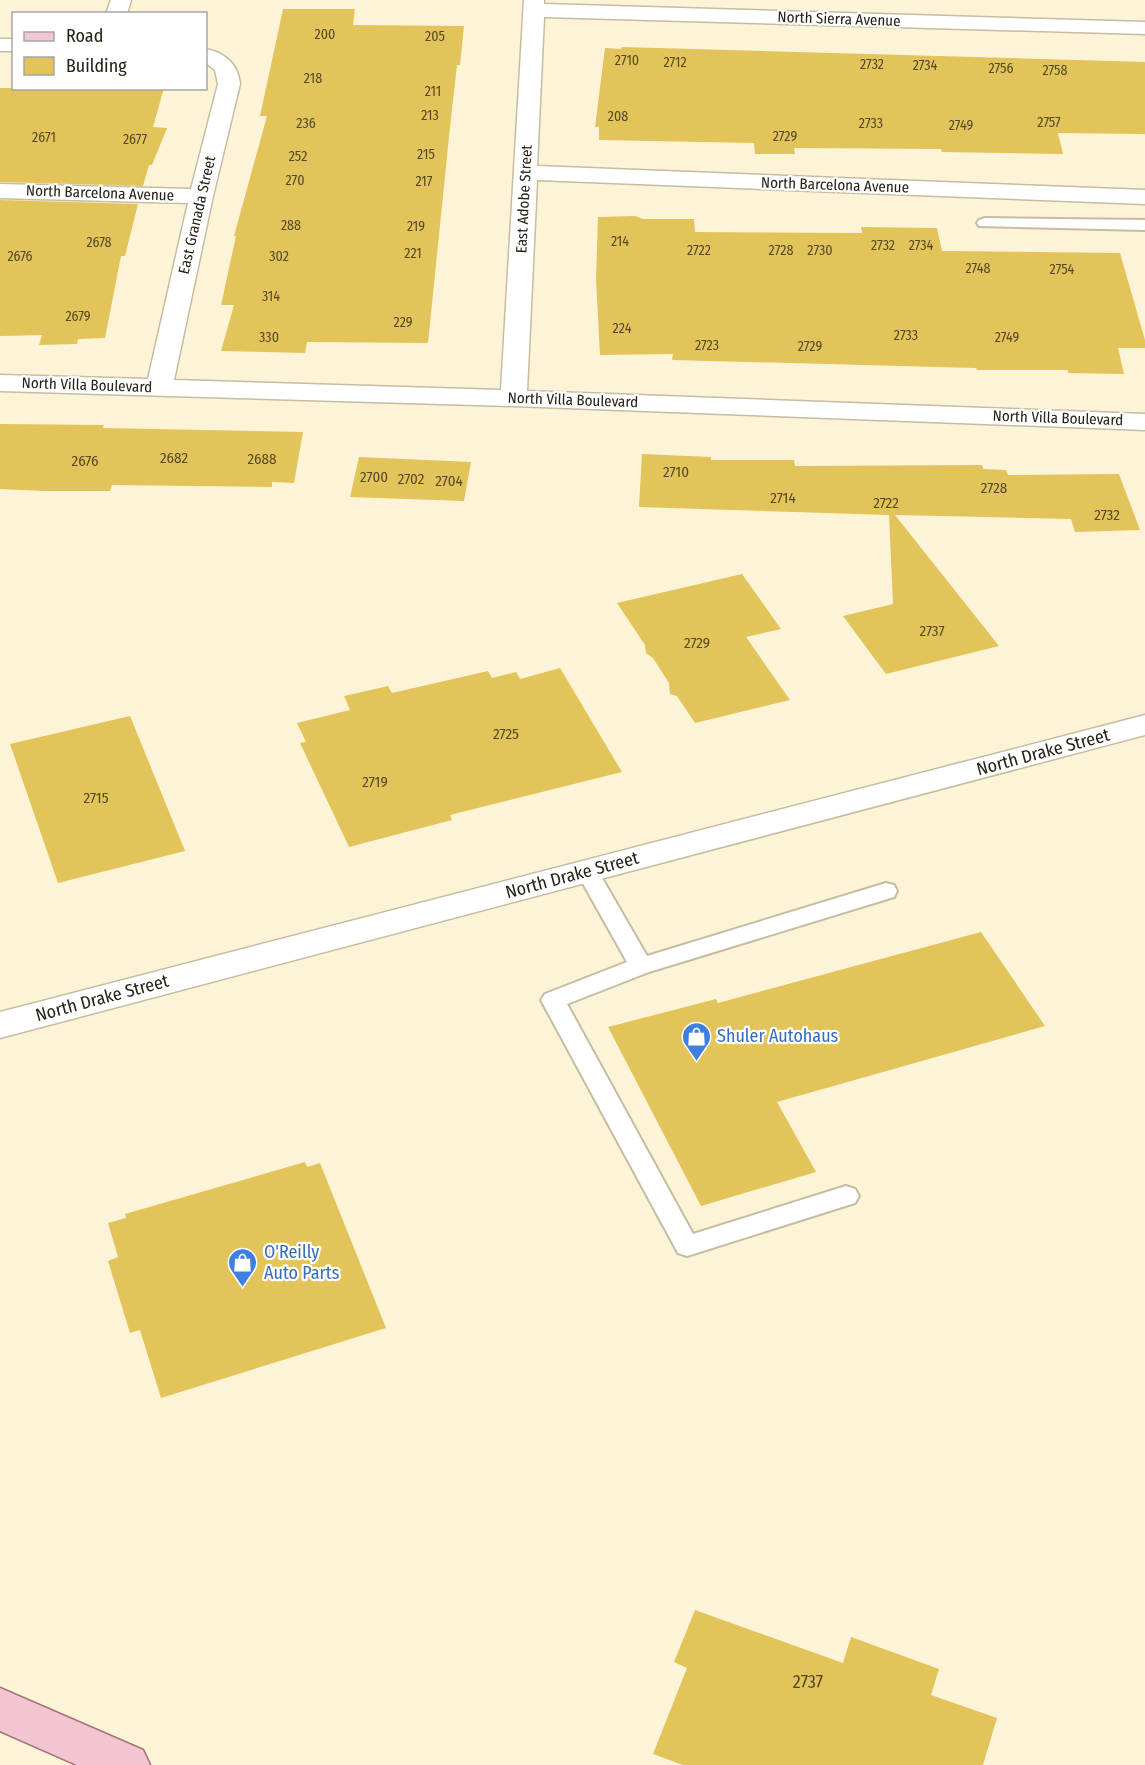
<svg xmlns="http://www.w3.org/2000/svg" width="1145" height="1765" font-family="'Fira Sans Condensed',sans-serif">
<rect width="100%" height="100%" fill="#fdf4d7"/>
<path fill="#e2c45a" d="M283,9H355L353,25L464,26L460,65H457L450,127L428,343L307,342L305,353L221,351L234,305H221L236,236H234L267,116H260Z
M622,47L1145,62V134L1058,133L1063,154L942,152L941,149L794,148L795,154H755L754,143L599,140V127H595L605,48L621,49Z
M0,88H164L153,127L167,128L152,165H149L143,186L0,182Z
M0,200L138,204L125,256H121L105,338L78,339L77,344L39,345L42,335L0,336Z
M635,216L643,219H694L695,232L862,233L861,227L937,228L942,251L1120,253L1145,340V348H1118L1124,374L1068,373V370H977L976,368L672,360L673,354L600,355L596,279L598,217Z
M0,424L104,425L103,428L303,432L294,483L272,482V487L112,485L110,491H43L0,489Z
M642,454L711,457V460H794L795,466L982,465L983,469L1006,470L1008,475L1119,474L1140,530L1075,532L1071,519L895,515L999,646L886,674L843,616L893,604L889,515L639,507Z
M359,457L471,462L464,501L350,497Z
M742,574L781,629L746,637L790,700L695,723L677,696L670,694L669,683L653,658L646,653L645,645L617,603Z
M560,668L622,772L450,815L452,820L349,847L300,743L306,742L297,723L350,710L344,696L388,686L392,693L488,671L492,678L516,672L520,679Z
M130,716L185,851L58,883L10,744Z
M981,932L1045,1026L777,1102L816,1172L701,1206L608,1027L716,999L718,1003Z
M305,1162L307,1167L320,1163L386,1328L161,1398L140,1330L130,1333L108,1261L118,1257L108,1223L126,1218L125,1214Z
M695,1610L843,1663L851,1637L939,1669L931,1695L997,1718L983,1765H683L653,1754L687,1668L674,1662Z"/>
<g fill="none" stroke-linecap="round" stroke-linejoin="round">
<defs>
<path id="lane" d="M985,218L1145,220V230L979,226L977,223L979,220Z
M587,863L595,866L647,956L886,883L894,885L897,891L894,897L649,972L567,1004L693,1234L846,1186L855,1189L859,1196L855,1203L687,1256L678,1253L541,1000L545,994L627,962L576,871L579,866Z"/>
<path id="street" d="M111,0H131L127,14H106Z
M524,0H544V4L1145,22V34L544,17L537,166L1145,190V204L537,180L527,391L1145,414V430L514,406L0,391V375L148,379L188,203L0,198V184L191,189L218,84L215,70L206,63V49C225,53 238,64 240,84L213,196L174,380L501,390Z
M0,39H14V51H0Z"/>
<path id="secondary" d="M1145,715V735L0,1038V1012Z"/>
<path id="primary" d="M0,1688L143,1750L150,1765H77L0,1731Z"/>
</defs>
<use href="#lane" stroke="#c5bda1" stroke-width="4"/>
<use href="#street" stroke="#c5bda1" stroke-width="3"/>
<use href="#secondary" stroke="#c5bda1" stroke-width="3"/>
<use href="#primary" stroke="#a4737b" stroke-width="3"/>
<use href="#lane" fill="#fff" fill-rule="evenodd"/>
<use href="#street" fill="#fff" fill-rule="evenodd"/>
<use href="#secondary" fill="#fff" fill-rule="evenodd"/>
<use href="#primary" fill="#f2c5d0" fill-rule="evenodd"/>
</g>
<defs>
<symbol id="shop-pin" viewBox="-11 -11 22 30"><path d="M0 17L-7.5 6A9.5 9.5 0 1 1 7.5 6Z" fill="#3f7fe0" stroke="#fff"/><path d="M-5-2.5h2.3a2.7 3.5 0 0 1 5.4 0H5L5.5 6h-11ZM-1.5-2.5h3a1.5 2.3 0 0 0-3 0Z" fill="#fff"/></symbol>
</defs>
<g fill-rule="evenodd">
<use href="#shop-pin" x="680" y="1020" width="33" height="45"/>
<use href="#shop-pin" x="226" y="1246" width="33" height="45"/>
</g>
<g text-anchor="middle" stroke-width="4.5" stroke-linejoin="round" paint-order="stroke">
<g font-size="14" fill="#544a27">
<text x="325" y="39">200</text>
<text x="435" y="41">205</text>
<text x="627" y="65">2710</text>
<text x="675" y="67">2712</text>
<text x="872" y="69">2732</text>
<text x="925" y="70">2734</text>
<text x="1001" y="73">2756</text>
<text x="1055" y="75">2758</text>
<text x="313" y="83">218</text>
<text x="433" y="96">211</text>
<text x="430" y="120">213</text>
<text x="618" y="121">208</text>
<text x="1049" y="127">2757</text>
<text x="306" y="128">236</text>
<text x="871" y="128">2733</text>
<text x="961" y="130">2749</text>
<text x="785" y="141">2729</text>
<text x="44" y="142">2671</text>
<text x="135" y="144">2677</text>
<text x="426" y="159">215</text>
<text x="298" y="161">252</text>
<text x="295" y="185">270</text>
<text x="424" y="186">217</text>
<text x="291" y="230">288</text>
<text x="416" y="231">219</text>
<text x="620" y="246">214</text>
<text x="99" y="247">2678</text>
<text x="883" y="250">2732</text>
<text x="921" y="250">2734</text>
<text x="699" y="255">2722</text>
<text x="781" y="255">2728</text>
<text x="820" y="255">2730</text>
<text x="413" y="258">221</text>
<text x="20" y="261">2676</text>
<text x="279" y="261">302</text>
<text x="978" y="273">2748</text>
<text x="1062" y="274">2754</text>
<text x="271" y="301">314</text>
<text x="78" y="321">2679</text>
<text x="403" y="327">229</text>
<text x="622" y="333">224</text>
<text x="906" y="340">2733</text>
<text x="269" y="342">330</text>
<text x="1007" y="342">2749</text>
<text x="707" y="350">2723</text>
<text x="810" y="351">2729</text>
</g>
<g font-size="15" fill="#242116" stroke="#fff">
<text transform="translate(839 19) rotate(2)" y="5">North Sierra Avenue</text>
<text transform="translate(835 185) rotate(2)" y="5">North Barcelona Avenue</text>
<text transform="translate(100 193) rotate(2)" y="5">North Barcelona Avenue</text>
<text transform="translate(524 199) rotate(-87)" y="5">East Adobe Street</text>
<text transform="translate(197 215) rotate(-77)" y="5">East Granada Street</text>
<text transform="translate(87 385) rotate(2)" y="5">North Villa Boulevard</text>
<text transform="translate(573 400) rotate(2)" y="5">North Villa Boulevard</text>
<text transform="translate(1058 418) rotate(2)" y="5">North Villa Boulevard</text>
</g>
<g font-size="15" fill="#544a27">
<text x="174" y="463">2682</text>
<text x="262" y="464">2688</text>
<text x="85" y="466">2676</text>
<text x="676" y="477">2710</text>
<text x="374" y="482">2700</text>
<text x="411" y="484">2702</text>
<text x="449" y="486">2704</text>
<text x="994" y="493">2728</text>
<text x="783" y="503">2714</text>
<text x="886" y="508">2722</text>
<text x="1107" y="520">2732</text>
<text x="932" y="636">2737</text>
<text x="697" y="648">2729</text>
<text x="506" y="739">2725</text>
<text x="375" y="787">2719</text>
<text x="96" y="803">2715</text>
</g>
<g font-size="18" fill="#242116" stroke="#fff">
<text transform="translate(1043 752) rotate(-15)" y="6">North Drake Street</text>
<text transform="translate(572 875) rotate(-15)" y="6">North Drake Street</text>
<text transform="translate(102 998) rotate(-15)" y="6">North Drake Street</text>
</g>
<g font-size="18" fill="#366cbe" stroke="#fff" text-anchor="start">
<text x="717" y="1042">Shuler Autohaus</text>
<text x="264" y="1258">O'Reilly<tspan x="264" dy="21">Auto Parts</tspan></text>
</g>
<g font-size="18" fill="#544a27">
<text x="808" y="1688">2737</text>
</g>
</g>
<rect x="12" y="12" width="195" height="78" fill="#ffffff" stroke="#a7a6a2" stroke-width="1.5"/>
<rect x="24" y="32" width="30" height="9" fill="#f2c5d0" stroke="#a7a6a2" stroke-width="1.5"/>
<text x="66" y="42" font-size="18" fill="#242116">Road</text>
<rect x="24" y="57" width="30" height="18" fill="#e2c45a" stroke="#a7a6a2" stroke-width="1.5"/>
<text x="66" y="72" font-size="18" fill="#242116">Building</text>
</svg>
